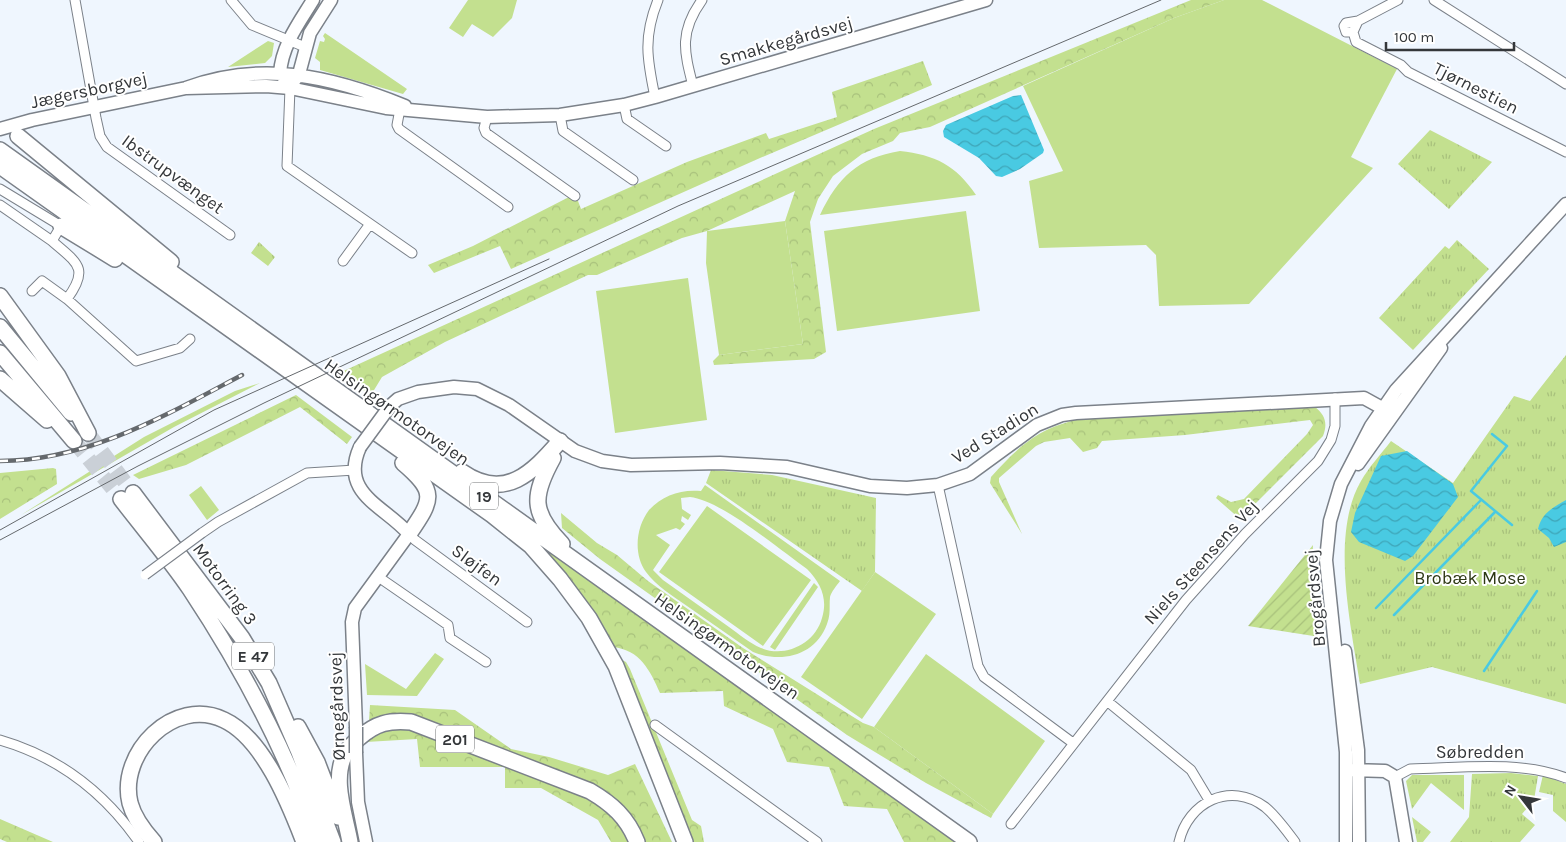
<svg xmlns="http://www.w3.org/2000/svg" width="1566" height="842" font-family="Karla,sans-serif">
<defs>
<pattern id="forest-crowns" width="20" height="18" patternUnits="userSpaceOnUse" patternTransform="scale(1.25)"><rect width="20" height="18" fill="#c3e08f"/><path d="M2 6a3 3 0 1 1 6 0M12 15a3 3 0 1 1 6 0" fill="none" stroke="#a8c17c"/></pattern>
<pattern id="park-tufts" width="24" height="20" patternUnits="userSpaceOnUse" patternTransform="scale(1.25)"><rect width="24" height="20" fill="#c3e08f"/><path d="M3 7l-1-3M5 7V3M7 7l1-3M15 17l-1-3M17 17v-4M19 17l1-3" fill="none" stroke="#a8c17c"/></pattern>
<pattern id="garden-furrows" width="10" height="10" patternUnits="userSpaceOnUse" patternTransform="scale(1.25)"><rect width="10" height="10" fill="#c3e08f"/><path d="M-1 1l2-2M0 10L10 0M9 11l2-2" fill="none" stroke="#a8c17c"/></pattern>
<pattern id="water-waves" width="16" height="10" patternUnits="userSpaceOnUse" patternTransform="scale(1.25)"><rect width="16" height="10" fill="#49cae2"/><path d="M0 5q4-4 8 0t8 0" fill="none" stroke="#3ea5b8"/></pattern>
</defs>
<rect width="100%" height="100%" fill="#eff6fe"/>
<path fill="#c3e08f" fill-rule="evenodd" d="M468,0H517L512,18L493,37L472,24L463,37L449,28Z
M1224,0H1262L1397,69L1351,157L1373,168L1249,304L1159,306L1156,255L1146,245L1039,248L1029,181L1063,171L1023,86L1174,18Z
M325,33L407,89L403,94L320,70V62L315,58L320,41L324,42L325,39L323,36Z
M268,41L274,43L272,56L265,63L228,67Z
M900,151C935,155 956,165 976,195L820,215C838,177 858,158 900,151Z
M966,211L980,311L837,331L824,231Z
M785,221L803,344L719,355L706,263L707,231Z
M688,278L707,420L615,433L596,291Z
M260,383L174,427L21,515L144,437L235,391Z
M705,485L840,581C837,585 831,592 830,597C829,606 831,614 827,624C816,655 782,664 753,652C731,637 709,621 687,606C673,596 656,586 646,572C633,554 636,527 649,510C663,495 681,489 701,491ZM690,497C721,500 780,550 807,569C821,583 828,599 822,618C815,644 785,658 761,648C749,643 739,634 729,627C707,611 685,596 663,580L653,570L670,545L656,535L676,528L680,530L685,524L681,521L682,516L688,520L691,515L682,509L681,498Z
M201,486L219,510L207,520L189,495Z
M707,506L811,580L763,646L659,572Z
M875,572L936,614L862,719L801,677Z
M814,583L818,587L775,650L770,647Z
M435,653L444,659L417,696L367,695L365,664L406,689Z
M926,654L1045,741L993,814L874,727Z"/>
<path fill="url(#forest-crowns)" d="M1191,0H1224L1174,18L930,127L900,133L893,141L862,154L833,176L818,199L810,222L826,352L814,359L714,365L713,361L719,355L803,344L785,221L795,191L707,231L682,238L597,275H588L445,342L382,377L371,395L337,374L874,129Z
M923,61L932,85L760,158L511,269L500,246L434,273L428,265L473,246L569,197L578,201L581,209L687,162L766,133L769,139L837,117L832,92Z
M296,395L352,437L347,444L300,407L186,465L139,479L133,475Z
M1315,407C1325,415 1328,423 1323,436L1240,519L1216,498L1218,495L1231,502L1244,499L1307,434L1313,425L1310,420L1185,435L1102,441L1097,448L1083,452L1070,438L1044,442L1036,446L999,478V482L1022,534L990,483L991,477C1019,446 1038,428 1080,419Z
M53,468L56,469L57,484L0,519V473Z
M561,513L597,543L617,555L648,581L743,648L863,723L874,727L993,814L991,818L926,783L847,735L600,559L562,528Z
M524,532L958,842H904L887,809L844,806L829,767L787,762L773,729L724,706L723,691L660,693C650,670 640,650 613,647Z
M618,658L626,662L630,669L692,820L701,826L704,842H693L686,827Z
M370,705L455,710L511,749L549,757L608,775L635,764L672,842H641L622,806L390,716L369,721Z
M399,725L592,799L610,810L632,842H611L598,820L541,788H505V767H420L417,739L366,742V734Z
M0,819L53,842H7L0,839Z"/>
<path fill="url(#park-tufts)" d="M1430,130L1492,162L1449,209L1398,164Z
M1457,240L1489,269L1413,350L1379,318L1445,246L1449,249Z
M259,242L275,257L268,266L251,253Z
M1566,355V704L1432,667L1360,684C1351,626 1330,534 1361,481C1369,467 1381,454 1391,441L1453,483L1514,396L1530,401Z
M711,470L772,475L876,498L875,572L862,591L706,483Z
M1511,773L1538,776L1534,800L1522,814L1535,825L1520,842H1450L1469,817L1472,774Z
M1412,775H1464V810L1431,783L1412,809L1406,781Z
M1543,775L1566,784V822L1553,811V795L1539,792Z
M1412,817L1431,832L1423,842H1417Z"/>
<path fill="url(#garden-furrows)" d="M1313,545L1312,563L1320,637L1248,626Z"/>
<path fill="url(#water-waves)" d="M1021,95L1044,150L1043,153L1020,169L1002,177L996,176L979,158L944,137L943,131L946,125L1013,96Z
M1407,451L1453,484L1458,497L1413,556L1405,561L1359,542L1351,532L1355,513L1381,456Z
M1566,500V542L1554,547L1549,538L1538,529C1542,513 1552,508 1566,500Z"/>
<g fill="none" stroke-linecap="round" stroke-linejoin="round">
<path stroke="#49cae2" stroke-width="2.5" d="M1492,434L1507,446L1471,491L1512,525
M1376,608L1481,500
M1394,615L1495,512
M1484,671L1537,591"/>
<path stroke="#cad0d7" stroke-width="15" stroke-dasharray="15 8" stroke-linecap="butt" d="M88,433L133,493
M74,441L121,499"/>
<defs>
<path id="street" d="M75,0L96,118L100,136L107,147L230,235
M231,0L252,25L305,47
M1434,0L1566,84
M1358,21L1353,32H1346L1344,26L1346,23L1358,21L1398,0
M1353,32L1356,42L1401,65L1408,72L1566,152
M693,86C684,51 679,32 702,0
M290,88L287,166L412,253
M655,97C647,59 643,37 658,0
M624,105L627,119L666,146
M400,109L397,125L399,129L508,207
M560,115L563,131L633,180
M487,117L484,128L486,133L575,196
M0,189L61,226L52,241C77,263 90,268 67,299
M0,205L52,241
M343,261L370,224
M32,291L42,281L67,299L136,361L180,348L190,339
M938,485L978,666L984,677L1073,743
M202,533L218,522L307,473L355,470
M409,534L415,540L527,622
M377,576L448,625L450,638L486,662
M1107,701L1191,770L1209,800
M655,725L817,842
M0,740C59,757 104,792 139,842
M1395,777L1410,769C1460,768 1520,760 1566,778
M1011,824L1186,600L1245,534L1318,461L1331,440L1335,426V398
M1179,842C1188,802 1230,781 1265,807C1276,816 1286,830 1295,842"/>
<path id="secondary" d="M284,78L280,73C282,45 299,23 313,0
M294,81L299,74L310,33L331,0
M186,88L266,86L290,88L386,108L487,117L560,115L624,105L655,97L986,0
M0,129L32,120L186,88C262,60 331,76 405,106
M390,406L398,399L418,392L454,387L477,389L509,405L575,451L602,461L631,465L720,463L787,467L870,486L907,488L938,485L970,474L1037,425L1062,415L1076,413L1364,398L1393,414
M1358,464L1441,348
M1345,651L1358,750L1359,842
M356,727L352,622L355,608L409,534C385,506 339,494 360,447
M356,753L358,802L366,842
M1351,770L1385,771L1395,777L1406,842
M1346,842V752L1326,560L1330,521L1341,484L1371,426L1396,390L1566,204"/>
<path id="highway" d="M18,136L171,262
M0,150L969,842
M0,166L492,515L531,546L560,579L589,618L616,666L685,842
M61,226L115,259
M0,296L58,376L88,433
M0,327L71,413
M0,353L74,441
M0,379L47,420
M553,458C532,496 531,512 562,544
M403,463C437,492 433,499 409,534
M462,472C505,502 533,472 560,441
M133,493L242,638L269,683L299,752L333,842
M121,499C144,529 169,558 190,589C243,669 287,752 318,842
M298,727L317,762L338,817
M154,842C144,831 134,818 130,803C118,753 174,696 224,720C263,738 289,803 304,842
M350,842C345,814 331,778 346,752C349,747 355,742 359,738C376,723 389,720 411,722L590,791C612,804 627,817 637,842"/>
</defs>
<use href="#street" stroke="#7b8189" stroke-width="11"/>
<use href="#secondary" stroke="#7b8189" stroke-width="15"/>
<use href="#highway" stroke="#7b8189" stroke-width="18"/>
<use href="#street" stroke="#fff" stroke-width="9"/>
<use href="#secondary" stroke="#fff" stroke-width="12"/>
<use href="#highway" stroke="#fff" stroke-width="15"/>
<path stroke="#65696d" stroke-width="1" d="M0,530L214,410L549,259
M0,540L138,466L264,403L678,206L1161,0"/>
<defs>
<path id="rail" d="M0,461C88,461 166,415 242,375"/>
</defs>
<use href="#rail" stroke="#65696d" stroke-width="4.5"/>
<use href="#rail" stroke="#fff" stroke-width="2.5" stroke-dasharray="8" stroke-linecap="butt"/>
<defs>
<path id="street-bridge" d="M145,575L202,533"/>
<path id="secondary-bridge" d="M360,447L390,406
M356,727V753"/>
</defs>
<use href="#street-bridge" stroke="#7b8189" stroke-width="11" stroke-linecap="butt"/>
<use href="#secondary-bridge" stroke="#7b8189" stroke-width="15" stroke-linecap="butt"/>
<use href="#street-bridge" stroke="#fff" stroke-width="9"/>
<use href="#secondary-bridge" stroke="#fff" stroke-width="12"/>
</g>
<g text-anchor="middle" stroke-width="4" stroke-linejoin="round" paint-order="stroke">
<g fill="#fff" stroke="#717375" stroke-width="1">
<rect x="470" y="482.5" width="28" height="27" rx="4"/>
<rect x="232" y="642.5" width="42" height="27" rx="4"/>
<rect x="436" y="725.5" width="38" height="27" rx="4"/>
</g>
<g font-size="16" font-weight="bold" fill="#34373a">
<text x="484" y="502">19</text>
<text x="253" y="662">E 47</text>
<text x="455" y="745">201</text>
</g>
<g font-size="18" fill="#34373a" stroke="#fff">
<text transform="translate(786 41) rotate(-16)" y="6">Smakkegårdsvej</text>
<text transform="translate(1476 88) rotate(27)" y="6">Tjørnestien</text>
<text transform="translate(89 90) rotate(-12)" y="6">Jægersborgvej</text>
<text transform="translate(173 174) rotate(36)" y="6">Ibstrupvænget</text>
<text transform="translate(397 412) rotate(35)" y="6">Helsingørmotorvejen</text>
<text transform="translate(995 433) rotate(-32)" y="6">Ved Stadion</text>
<text transform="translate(1201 562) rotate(-48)" y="6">Niels Steensens Vej</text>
<text transform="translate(477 565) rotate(36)" y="6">Sløjfen</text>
<text transform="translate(225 584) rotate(54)" y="6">Motorring 3</text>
<text transform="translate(1315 598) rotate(-95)" y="6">Brogårdsvej</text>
<text transform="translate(727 646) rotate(35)" y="6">Helsingørmotorvejen</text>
<text transform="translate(337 706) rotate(-92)" y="6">Ørnegårdsvej</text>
<text x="1480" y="758">Søbredden</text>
</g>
<g font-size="18" fill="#2d3815" stroke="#fff">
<text x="1470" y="584">Brobæk Mose</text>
</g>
</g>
<g transform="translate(1521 797) rotate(301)" stroke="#ffffff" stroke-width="4" paint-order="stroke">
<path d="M0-4L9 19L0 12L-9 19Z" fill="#34373a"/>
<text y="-8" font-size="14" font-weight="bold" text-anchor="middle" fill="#34373a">N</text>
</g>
<path d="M1386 42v8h128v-8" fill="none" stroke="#34373a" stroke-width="2.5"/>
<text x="1394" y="42" font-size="15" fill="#34373a" stroke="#ffffff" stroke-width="4" paint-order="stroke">100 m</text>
</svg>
